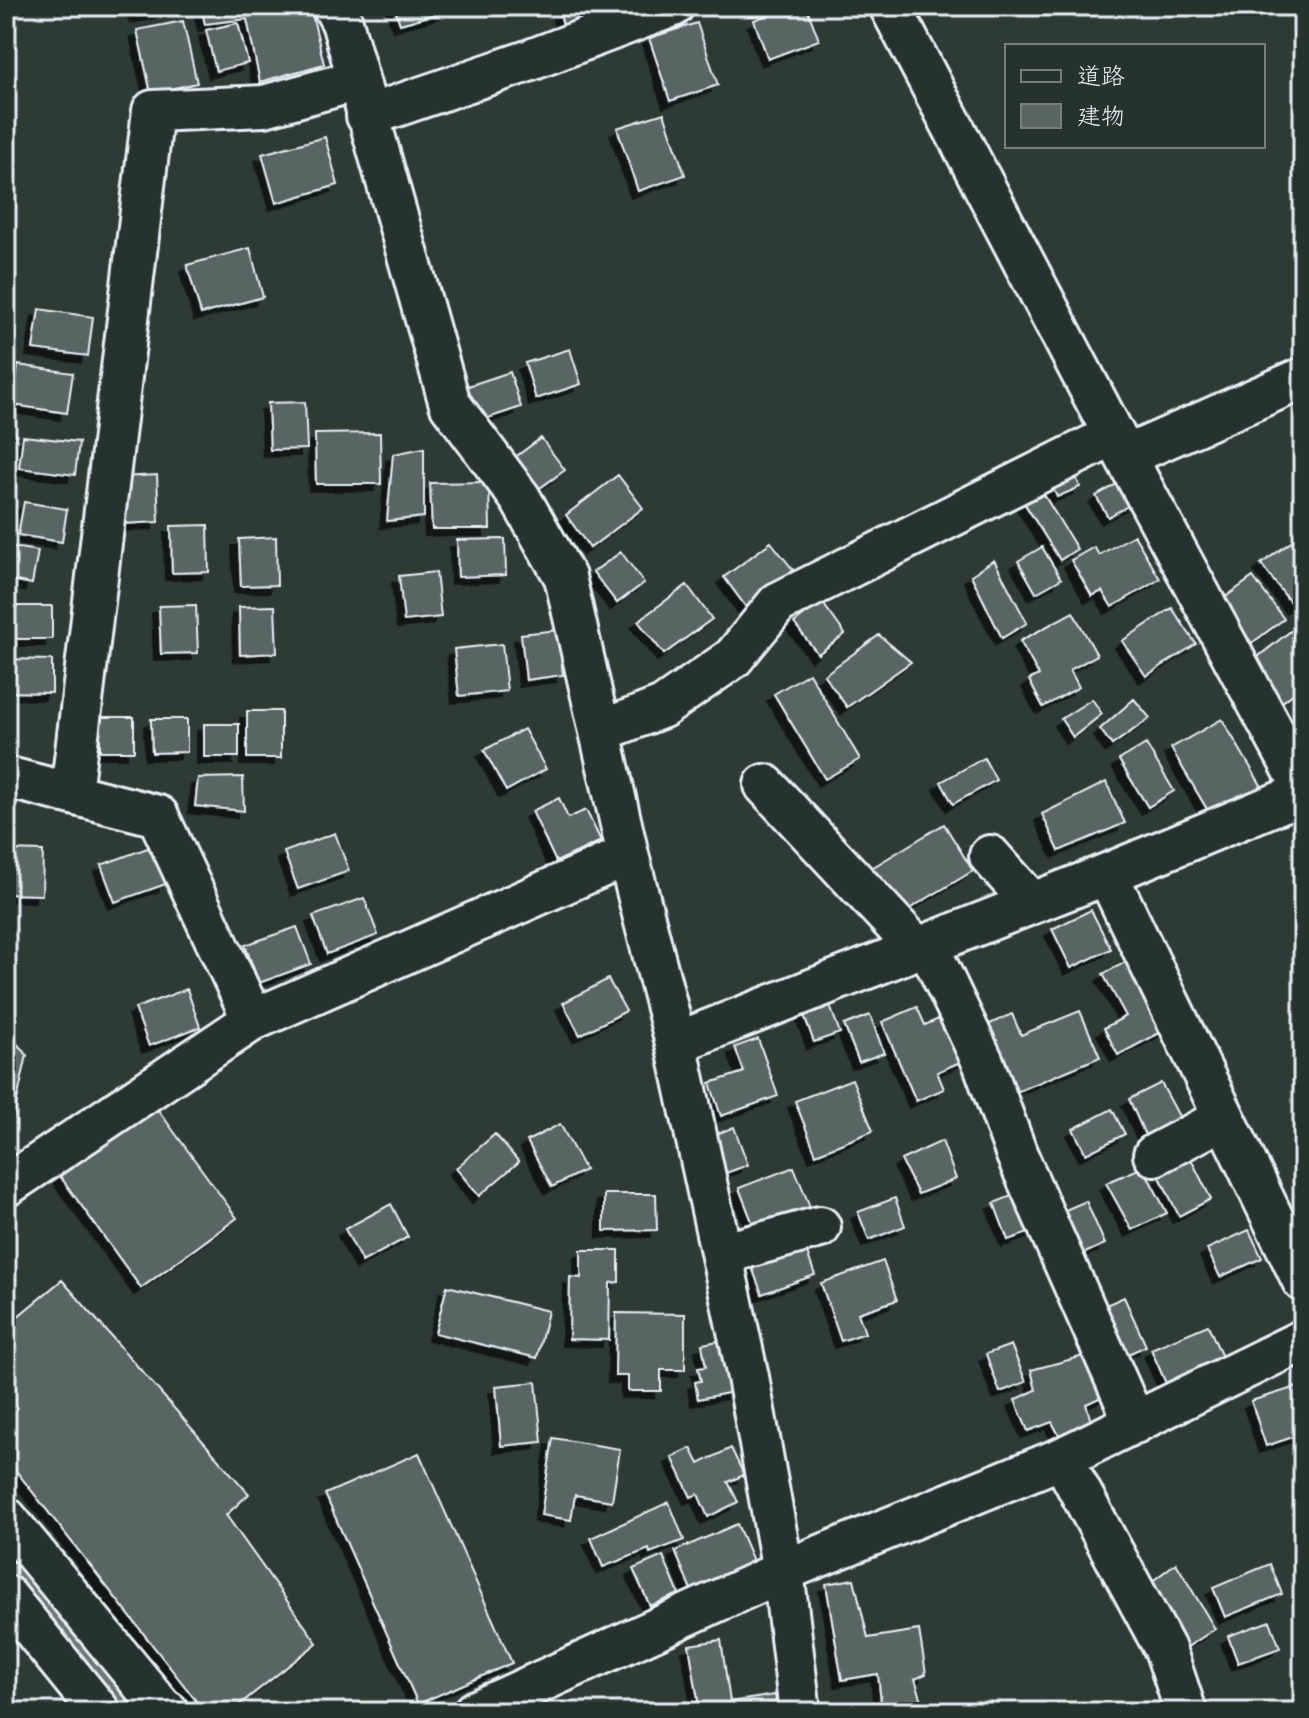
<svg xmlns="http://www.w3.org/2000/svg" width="1309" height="1718" font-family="Pangolin,'Klee One',sans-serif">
<defs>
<filter id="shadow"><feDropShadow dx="-7" dy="7" stdDeviation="0" flood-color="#0009"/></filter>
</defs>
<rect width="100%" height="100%" fill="#2e3b35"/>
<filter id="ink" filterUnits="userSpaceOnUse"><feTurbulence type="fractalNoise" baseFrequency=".0125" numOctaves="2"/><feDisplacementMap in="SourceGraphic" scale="16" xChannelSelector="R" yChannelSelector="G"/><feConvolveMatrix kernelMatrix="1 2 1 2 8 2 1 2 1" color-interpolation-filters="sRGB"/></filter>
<g filter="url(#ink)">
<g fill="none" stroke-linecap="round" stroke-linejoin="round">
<path stroke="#6b7775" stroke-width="60" d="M6,1562L133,1712"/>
</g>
<path fill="#596563" stroke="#e8f1f8" stroke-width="2" filter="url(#shadow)" d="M134,6H161L163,11L137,16Z
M201,6H274L276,16L311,10L324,64L260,82L247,19L205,24Z
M394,6H465L400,24Z
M558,6H611L612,12L564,29Z
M792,6H806L819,40L768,59L754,20Z
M183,21L197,83L151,93L137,30Z
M238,23L248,63L216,71L206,30Z
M697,23L718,85L670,101L649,38Z
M664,113L685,175L638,191L617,128Z
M325,137L338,185L276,203L262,154Z
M250,248L263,297L201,314L187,265Z
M39,309L93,317L88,356L33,349Z
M570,349L581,384L536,399L525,363Z
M18,365L73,373L67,413L13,405Z
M510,372L521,407L476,422L465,387Z
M305,402L307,449L270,450L268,403Z
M6,432H15L11,465H6Z
M380,433L381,484H316L315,434Z
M23,436L79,442L75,475L19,468Z
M541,438L565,470L537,490L514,458Z
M424,448V517L387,521L393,454Z
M1075,474L1080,487L1057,497L1051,484Z
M157,475L159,522L122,524L121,477Z
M618,475L643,508L590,548L566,515Z
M1122,481L1135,502L1108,517L1096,496Z
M489,482L490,529H432L430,483Z
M1041,490L1077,549L1060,560L1023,501Z
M6,501L12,502L7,535H6Z
M24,502L67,509L62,542L18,535Z
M208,525L209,572L172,573L171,526Z
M1134,535L1160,579L1112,607L1102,591L1092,596L1071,560L1094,547L1099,555Z
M276,537L277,585L241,586L239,539Z
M505,539L506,575L458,577L457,540Z
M1294,540L1303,552V599L1293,606L1261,564Z
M771,542L794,571L746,607L724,577Z
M6,546L38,551L32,584L6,579Z
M1042,547L1061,579L1036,593L1018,561Z
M621,552L644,583L617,603L593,572Z
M994,560L1027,623L1002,638L971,575Z
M436,572L441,617L404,621L399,576Z
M1253,577L1284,619L1252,643L1220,601Z
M687,585L712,619L664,654L638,621Z
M822,602L845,634L818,654L794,623Z
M196,605L198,653L161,654L159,606Z
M8,606H52V639H8Z
M275,606L277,653L240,655L239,607Z
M1172,608L1196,644L1146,676L1122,641Z
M1073,612L1097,655L1070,670L1079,687L1043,707L1029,680L1039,675L1020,641Z
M1302,622L1303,686L1281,703L1250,663Z
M558,630L563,675L526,680L521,634Z
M879,635L911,662L847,707L824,675Z
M502,644L507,691L459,696L454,649Z
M8,659L52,660V693L7,692Z
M809,673L860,759L825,779L774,694Z
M1092,699L1102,714L1073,737L1061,719Z
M1134,699L1150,718L1112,745L1100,729Z
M247,711H281V758H247Z
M100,717H134V751H100Z
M151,719H187V752L152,753Z
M1222,719L1262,787L1211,816L1171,748Z
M204,724H239V757H204Z
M524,729L546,769L506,791L484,750Z
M1146,744L1174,791L1148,807L1119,760Z
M984,758L996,780L953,804L941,782Z
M243,777L244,811L195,806L198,778Z
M1106,782L1125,823L1059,851L1042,814Z
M559,798L568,818L586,810L601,841L556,862L532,811Z
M944,824L973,871L899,915L870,869Z
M335,833L349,871L298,889L284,852Z
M153,846L166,884L115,902L101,865Z
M6,850L43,851L42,895L6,894Z
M364,898L378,935L327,954L313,916Z
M1091,910L1111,949L1071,968L1052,929Z
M297,927L311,964L259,983L245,945Z
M1129,960L1167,1029L1118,1055L1104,1028L1126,1016L1103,974Z
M608,979L626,1011L580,1035L563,1003Z
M187,989L200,1027L149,1046L135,1008Z
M826,995L840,1033L814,1042L800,1004Z
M917,1007L925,1025L946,1016L965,1060L937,1072L944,1089L916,1101L882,1022Z
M1080,1011L1100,1057L1014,1093L985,1026L1012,1014L1021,1035Z
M870,1015L884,1053L859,1062L844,1025Z
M6,1031L27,1055L12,1123L6,1128Z
M758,1039L778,1096L721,1116L710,1083L744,1072L735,1047Z
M852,1079L873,1131L816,1154L795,1101Z
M1161,1083L1180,1118L1145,1135L1129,1099Z
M156,1107L237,1218L141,1288L60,1176Z
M1112,1109L1125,1134L1086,1154L1073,1129Z
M560,1124L585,1170L552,1187L527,1141Z
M734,1127L748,1165L723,1174L709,1137Z
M495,1134L519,1162L479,1196L456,1168Z
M942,1141L956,1179L918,1194L901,1160Z
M1190,1157L1211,1199L1179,1216L1160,1177Z
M794,1167L810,1207L755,1229L739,1188Z
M1143,1167L1167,1213L1132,1230L1106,1183Z
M1019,1193L1034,1231L1008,1240L994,1203Z
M604,1194H656L657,1230L604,1231Z
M895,1198L905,1226L869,1240L858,1212Z
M1086,1201L1105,1244L1076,1257L1056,1214Z
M391,1204L408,1237L362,1262L345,1229Z
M1249,1230L1262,1258L1220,1277L1207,1249Z
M803,1242L815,1275L762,1294L750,1262Z
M581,1250H619V1282L610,1283L609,1340L569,1339L570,1277L581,1278Z
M883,1261L897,1300L858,1313L865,1333L841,1341L821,1283Z
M62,1280L249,1494L226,1515L317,1643L230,1712H205L6,1458V1326Z
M447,1286L548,1311L537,1358L435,1333Z
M1124,1297L1146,1346L1119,1358L1097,1309Z
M616,1313L685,1314V1370H661V1391H628V1376H615Z
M1208,1325L1225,1364L1168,1388L1151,1349Z
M724,1340L733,1392L698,1399L695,1382L701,1381L698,1368L706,1367L702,1344Z
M1011,1345L1026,1382L1000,1392L986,1354Z
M1095,1353L1108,1394L1086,1404L1092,1425L1059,1435L1052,1422L1028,1431L1015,1400L1036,1390L1031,1370Z
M536,1382L542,1442L501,1446L496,1386Z
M1303,1385V1437L1302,1434L1266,1446L1251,1401Z
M553,1438L620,1449L612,1501L575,1495L571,1520L541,1515Z
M691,1448L699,1464L731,1448L744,1475L728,1482L738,1502L708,1517L698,1494L691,1497L672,1457Z
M419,1453L512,1663L418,1704L325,1494Z
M669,1502L684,1540L650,1553L649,1549L603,1567L591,1538Z
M737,1524L757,1570L694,1597L675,1551Z
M663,1556L679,1594L650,1606L633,1569Z
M1176,1563L1215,1629L1187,1647L1150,1583Z
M1270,1564L1282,1594L1225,1617L1213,1588Z
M854,1579L868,1638L919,1630L926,1674L915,1679L924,1707L902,1712H882L878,1674L842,1680L826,1584Z
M1270,1621L1280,1648L1238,1663L1228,1636Z
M721,1640L730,1702L775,1695L778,1712H700L689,1645Z"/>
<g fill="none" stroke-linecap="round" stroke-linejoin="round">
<defs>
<path id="minor" d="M333,6L342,22L450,404L520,498L565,577L628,855L676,1043L748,1377L783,1571L800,1712
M890,6L1114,435L1303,787
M367,116L528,61L673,6
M1126,456L1303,378
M601,731L663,707L733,658L778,603L1114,435
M6,777L158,816L253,1020
M765,785L917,948
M71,793L153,111L264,106L358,80
M990,856L1032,903
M1107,874L1303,1281
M927,944L983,1062L1017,1155L1135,1423
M676,1043L1107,874L1303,793
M1154,1155L1224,1118
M6,1186L253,1020L628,855
M722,1254L820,1227
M1062,1458L1165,1649L1186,1712
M6,1518L162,1708L168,1712
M6,1596L100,1712
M474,1712L783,1571L1062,1458L1303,1340"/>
</defs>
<use href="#minor" stroke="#e8f1f8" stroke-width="46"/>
<use href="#minor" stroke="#26332d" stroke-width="40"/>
</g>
</g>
<rect width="1309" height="1718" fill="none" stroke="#26332d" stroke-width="32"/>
<rect x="16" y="16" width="1277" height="1686" fill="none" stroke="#e8f1f8" stroke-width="3" filter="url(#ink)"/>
<rect x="1005" y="44" width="260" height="104" fill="#26332d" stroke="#747f7e" stroke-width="2"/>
<rect x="1021" y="70" width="40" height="12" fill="#26332d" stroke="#747f7e" stroke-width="2"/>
<text x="1077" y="84" font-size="24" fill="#e8f1f8">道路</text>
<rect x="1021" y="104" width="40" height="24" fill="#596563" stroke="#747f7e" stroke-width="2"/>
<text x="1077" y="124" font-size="24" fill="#e8f1f8">建物</text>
</svg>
